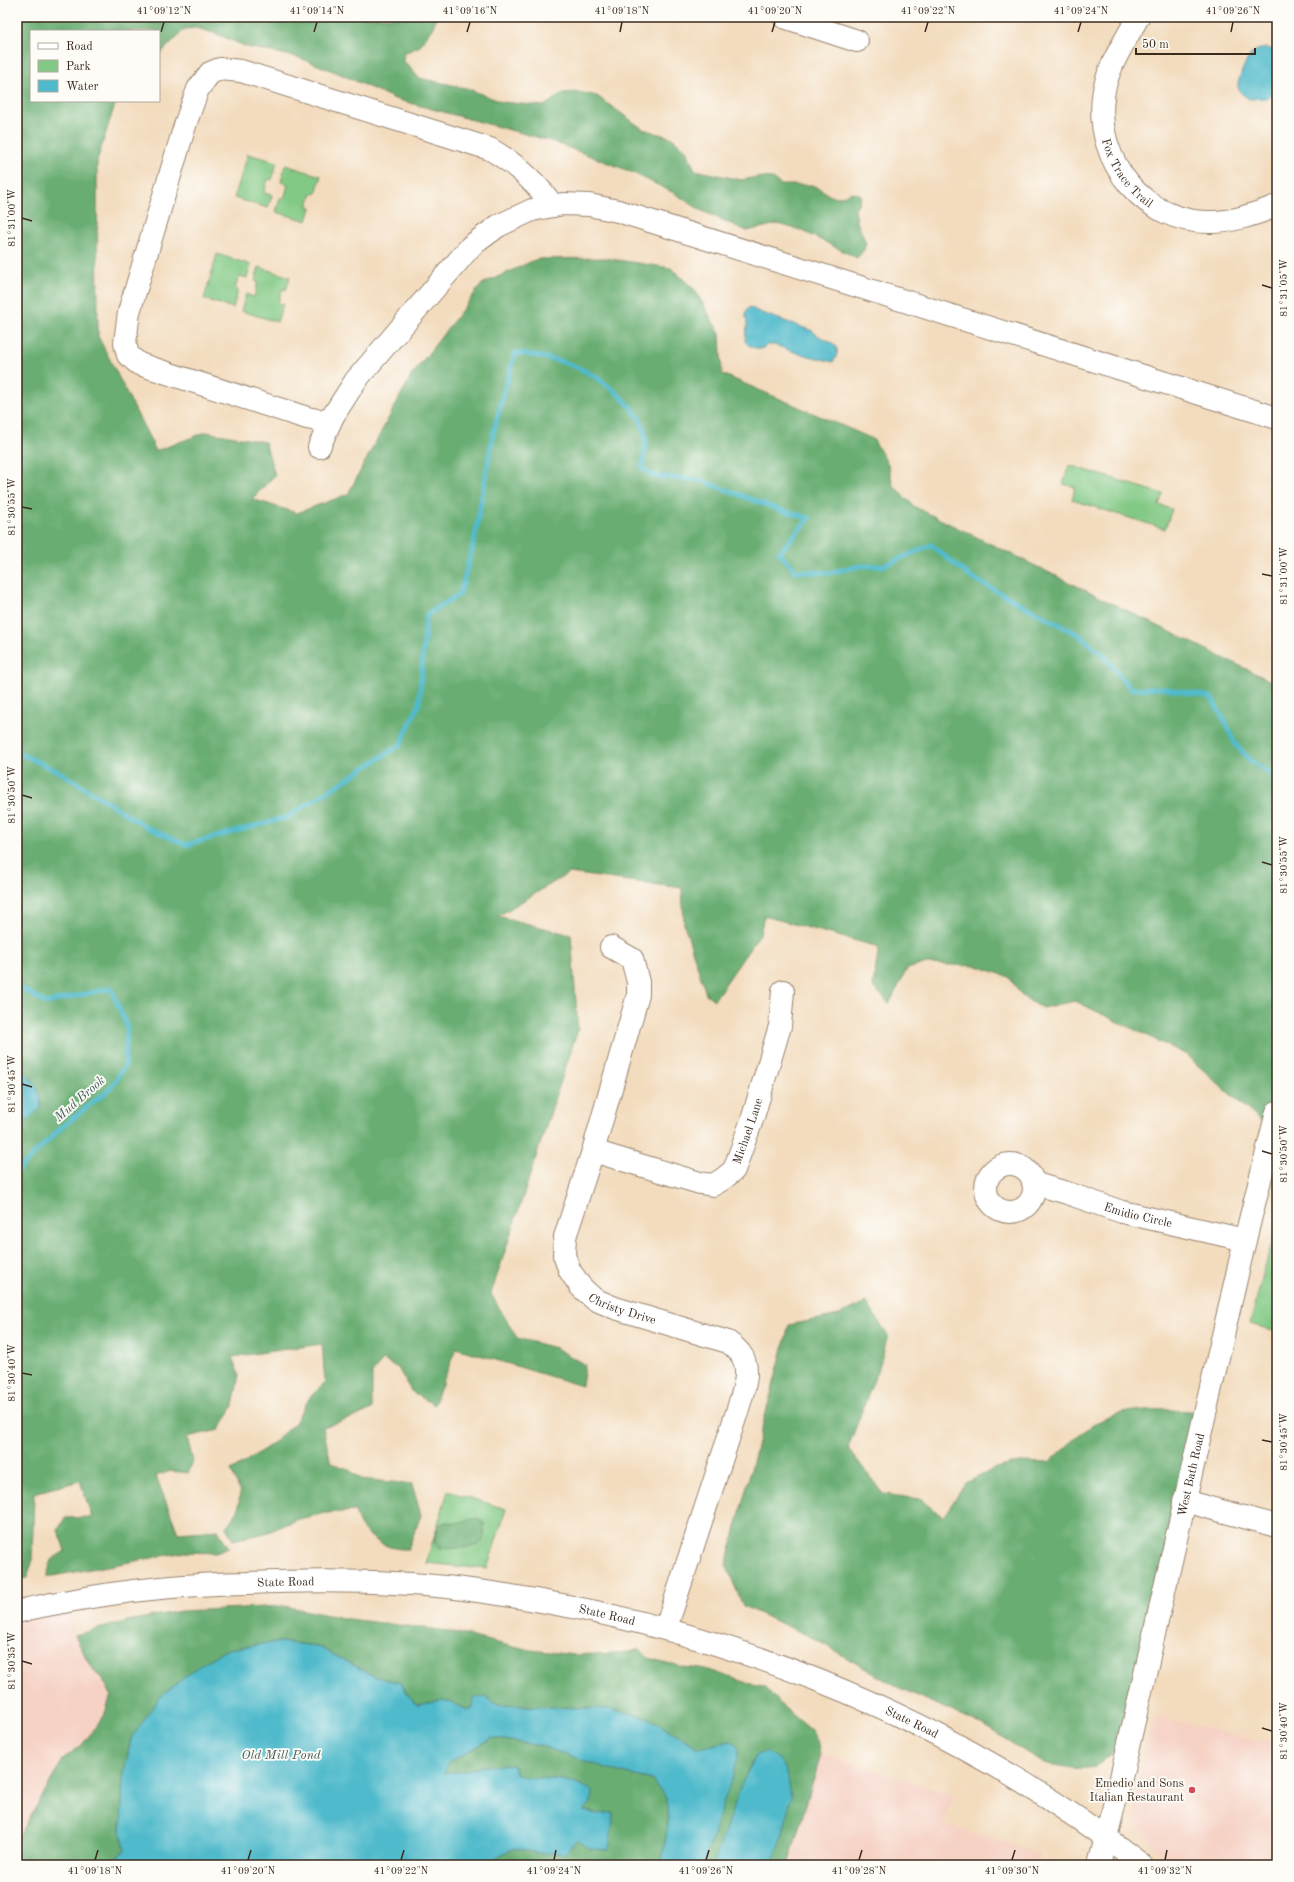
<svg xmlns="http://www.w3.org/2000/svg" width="1294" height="1882" font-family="'Old Standard TT',serif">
<rect width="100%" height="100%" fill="#fdfcf7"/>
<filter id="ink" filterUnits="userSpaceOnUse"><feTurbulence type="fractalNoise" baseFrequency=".025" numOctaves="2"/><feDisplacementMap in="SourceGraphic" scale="8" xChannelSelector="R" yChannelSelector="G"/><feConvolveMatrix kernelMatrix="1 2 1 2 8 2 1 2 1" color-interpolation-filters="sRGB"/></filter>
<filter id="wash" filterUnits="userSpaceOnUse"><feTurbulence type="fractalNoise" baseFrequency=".012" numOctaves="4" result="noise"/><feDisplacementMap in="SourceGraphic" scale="16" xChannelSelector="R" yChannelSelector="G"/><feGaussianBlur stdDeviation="0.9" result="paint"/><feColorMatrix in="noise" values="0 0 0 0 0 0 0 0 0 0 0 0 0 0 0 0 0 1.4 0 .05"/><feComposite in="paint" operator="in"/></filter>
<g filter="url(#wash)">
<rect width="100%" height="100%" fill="#f3dcbe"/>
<path fill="#f6d2c5" d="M71,1603L75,1635L90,1666L104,1681L111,1695L104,1716L82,1745L64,1758L17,1840V1619Z
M1153,1715L1277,1745V1865H1175L1154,1848L1139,1827L1136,1820L1134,1806L1136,1785Z
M821,1754L953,1794L944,1825L1041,1854L1038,1865H788Z"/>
<path fill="#82c985" stroke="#5e7a52" d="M248,154L277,162L272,180L268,179L264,193L272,195L268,208L234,198Z
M285,165L321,176L316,194L312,193L308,206L311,208L307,221L276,212L280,198L284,199L288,185L281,182Z
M217,254L251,265L247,278L239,276L235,289L238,290L233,308L204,299Z
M259,267L290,277L286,290L282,289L278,303L283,304L277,322L241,311L246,294L254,297L258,282L255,281Z
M1069,465L1163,494L1159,505L1172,509L1165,529L1072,500L1075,487L1063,484Z
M1277,1221V1331L1250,1324Z
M448,1491L506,1509L487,1569L426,1563Z"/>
<path fill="#69ad72" stroke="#526c48" d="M17,17H436L433,27L420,46L404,53L403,60L419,78L466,88L502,102L544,106L563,93L578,92L597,96L643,129L672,138L687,151L695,170L741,180L758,177L772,178L781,185H812L824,191L830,196L841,197L852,192L861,195L860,201L855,210L857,222L866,243L864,250L857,258L801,230L777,224L747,231L702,211L674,193L629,171L551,141L395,99L338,73L297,57L247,47L214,33L196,28L185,29L159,55V31H31V101H116L97,161L98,336L156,451L206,432L265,442L275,475L252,499L297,513L348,494L411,376L482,284L537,259L604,258L671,268L695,290L720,334L722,374L873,439L888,464L893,485L915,507L1277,684V1115L1272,1131L1185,1054L1075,1001L1042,1008L1022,996L1009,977L977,966L924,964L907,969L889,1004L873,986L879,947L764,916L760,934L714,1000L706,994L684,924L682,888L569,873L498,916L571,935L578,1029L491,1294L517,1338L556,1348L585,1365L582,1386L456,1348L434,1405L411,1391L398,1368L383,1360L372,1373V1409L355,1417L323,1427L331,1463L348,1469L361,1479L412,1484L421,1515L408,1549C391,1550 375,1543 363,1529C359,1525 357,1517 355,1511L326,1513L299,1519L266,1533L233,1540L226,1527L238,1511L240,1491L231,1471L269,1446L295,1423L310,1397L325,1382L322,1344L232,1357L239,1375L233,1406L219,1430L187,1437L193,1461L188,1473L171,1471L156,1476L178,1533L218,1530L229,1548L216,1553L185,1552L47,1577L51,1560L65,1551L58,1530L65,1518L92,1517L80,1481L34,1493L32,1563L27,1578L17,1579Z
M866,1302L888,1335L881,1361L848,1448L883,1494L920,1499L943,1517L966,1483L996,1468L1020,1462L1049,1463C1061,1452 1073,1440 1086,1430C1120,1403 1165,1410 1205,1412L1130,1738L1096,1767L1078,1769L1043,1763L983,1725L895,1686L813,1638L743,1606L726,1565L789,1325L839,1315Z
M477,1518L483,1521C489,1544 477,1548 457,1548C448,1549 440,1550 434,1543L438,1525L446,1522L457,1523Z
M284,1606L348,1619L449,1631L522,1649L575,1655L630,1652L640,1649L648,1658L683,1667L709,1670L747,1683L764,1686L781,1705L811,1730L819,1744L821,1754L788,1865H703L711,1838L729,1741L699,1748L647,1717L608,1709L498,1705L486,1697L468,1710L443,1700L418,1705L410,1698L401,1683L376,1677L317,1646L279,1642L228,1649L201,1664L131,1738L123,1778L121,1829L125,1851L105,1865H17V1840L64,1758L82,1745L104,1716L111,1695L104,1681L90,1666L75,1635L128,1621L181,1611Z
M492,1738L541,1746L619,1772L652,1780L667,1799L669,1818L661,1865H474L495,1858L514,1848L537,1853L577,1840L591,1849L608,1850L614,1812L597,1814L582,1810L581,1784L551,1778L533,1779L517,1775L513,1765L484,1766L457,1772L443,1773L450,1762Z"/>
<path fill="#4fbacb" stroke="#457274" d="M1266,48L1277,50V93L1267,98L1249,99C1245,96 1239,93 1238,87C1237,80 1247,56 1254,52C1257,49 1262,49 1266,48Z
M750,307L759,312L813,331C820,341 848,341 833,362L797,353L775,345H767L761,349C754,348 749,347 745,341C745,335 747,329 747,324C747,317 742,312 750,307Z
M17,1063C29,1076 41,1087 41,1107L17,1131Z
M279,1642L317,1646L376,1677L401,1683L410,1698L418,1705L443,1700L468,1710L473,1707L474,1698L486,1697L498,1705L608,1709L647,1717L699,1748L730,1741L738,1744L739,1752L735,1768L703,1865H661L669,1818L667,1799L652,1780L619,1772L541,1746L492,1738L450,1762L444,1773L457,1772L484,1766L513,1765L517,1775C543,1781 569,1775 592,1791L591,1803L583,1811L597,1814L614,1812L609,1850L591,1849L577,1840L566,1853H537L514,1848L495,1858L474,1865H105L125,1851L121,1829L123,1778L131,1739L159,1698L201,1664L228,1649Z
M767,1752L779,1759L787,1773L791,1797L783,1833L772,1865H713L742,1783L757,1754Z"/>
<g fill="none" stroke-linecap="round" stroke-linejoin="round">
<path stroke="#4fbacb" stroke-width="5" d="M17,752L63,774L148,828L186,845L288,817L400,745L419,704L426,615L460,594L474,542L494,429L515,353C560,358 592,367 625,401C635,411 642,419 645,434C647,444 643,458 642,468L654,476L700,480L777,509L809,518L779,553L796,571L828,573L860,566H883L931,545L972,578L1079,635L1105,657L1131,689L1162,688L1211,697L1226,723L1235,744L1251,761L1277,778
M17,986L46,1003L111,988L127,1027L125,1065L111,1088L63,1126L17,1171"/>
</g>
</g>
<g filter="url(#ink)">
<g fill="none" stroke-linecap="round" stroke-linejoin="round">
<defs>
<g id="minor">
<path d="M784,17L857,41"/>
<path id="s1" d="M1138,17C1125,42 1106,68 1103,97C1095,162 1145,224 1212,222C1234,222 1257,213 1277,206"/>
<path d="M333,416L322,421L307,418L139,364L128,355L125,343L129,312L186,122L198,89L210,73L220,69L241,71L490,149C514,163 537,183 553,206"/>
<path d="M319,447L333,416L356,380L471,246L498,226L532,210L563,204L589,205L618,211L1277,418"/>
<path id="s2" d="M611,947L632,959L638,982V995L593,1151L565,1237L564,1255L570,1271L581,1287L594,1299L615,1308L728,1342C732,1345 737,1349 740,1353C753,1369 742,1394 737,1412L666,1628"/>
<path id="s3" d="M593,1151L700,1183L713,1185L723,1179L734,1170L753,1117L780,1026L783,991"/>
<circle cx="1010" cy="1188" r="24"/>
<path id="s4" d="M1033,1183L1067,1193L1122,1212L1245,1240"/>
<path d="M1184,1501L1277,1526"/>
<path id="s5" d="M1099,1865L1120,1782L1245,1240L1277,1112"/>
</g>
<g id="major">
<path id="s6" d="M17,1612C34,1607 52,1604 69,1601C128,1590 188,1584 248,1583C319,1580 392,1580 463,1589C708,1620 947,1713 1142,1865"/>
</g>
</defs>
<use href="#minor" stroke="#97836e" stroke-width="24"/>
<use href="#major" stroke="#97836e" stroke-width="24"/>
<use href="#minor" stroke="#fff" stroke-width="22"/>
<use href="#major" stroke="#fff" stroke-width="22"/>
</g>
</g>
<path fill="none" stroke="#3b2a1e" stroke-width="1.5" d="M161,32L164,22M314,32L317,22M467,32L470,22M620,32L622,22M772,32L775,22M925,32L928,22M1078,32L1081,22M1231,32L1233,22M22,218L32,221M1262,285L1272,288M22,507L32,509M1262,574L1272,576M22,795L32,798M1262,862L1272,865M22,1084L32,1087M1262,1151L1272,1154M22,1373L32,1375M1262,1440L1272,1442M22,1661L32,1664M1262,1728L1272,1731M95,1860L98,1850M248,1860L251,1850M401,1860L404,1850M554,1860L556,1850M706,1860L709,1850M859,1860L862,1850M1012,1860L1015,1850M1165,1860L1167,1850"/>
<circle fill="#d1495b" stroke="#fdfcf7" stroke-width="1.5" cx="1192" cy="1790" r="4"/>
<g text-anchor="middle" stroke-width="3.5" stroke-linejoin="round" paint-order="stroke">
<g font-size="12" fill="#3b2a1e" stroke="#fdfcf7">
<text dy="4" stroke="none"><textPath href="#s1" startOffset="171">Fox Trace Trail</textPath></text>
<text dy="4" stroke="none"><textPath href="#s3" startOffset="192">Michael Lane</textPath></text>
<text dy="4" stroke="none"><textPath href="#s4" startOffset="110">Emidio Circle</textPath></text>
<text dy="4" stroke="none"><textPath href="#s2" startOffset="416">Christy Drive</textPath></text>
<text dy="4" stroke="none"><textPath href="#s5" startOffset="401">West Bath Road</textPath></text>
<text dy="4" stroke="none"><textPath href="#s6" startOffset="271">State Road</textPath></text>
<text dy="4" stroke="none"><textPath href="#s6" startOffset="595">State Road</textPath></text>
<text dy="4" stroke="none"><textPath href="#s6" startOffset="919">State Road</textPath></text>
</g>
<g font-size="12" fill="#3b2a1e" stroke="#fdfcf7" text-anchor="end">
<text x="1184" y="1787">Emedio and Sons<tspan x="1184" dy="14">Italian Restaurant</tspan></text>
</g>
<g font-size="13" font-style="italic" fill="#425c5b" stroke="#fdfcf7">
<text transform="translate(79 1098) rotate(-41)" y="5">Mud Brook</text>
<text x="281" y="1759">Old Mill Pond</text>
</g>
</g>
<rect width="1294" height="1882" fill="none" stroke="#fdfcf7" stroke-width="44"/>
<rect x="30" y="30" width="130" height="72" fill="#fdfcf7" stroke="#afa8a0"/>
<rect x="38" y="43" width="20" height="6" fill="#ffffff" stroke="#afa8a0"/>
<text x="66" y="50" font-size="12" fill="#3b2a1e">Road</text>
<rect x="38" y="60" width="20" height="12" fill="#82c985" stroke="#afa8a0"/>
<text x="66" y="70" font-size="12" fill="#3b2a1e">Park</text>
<rect x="38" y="80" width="20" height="12" fill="#4fbacb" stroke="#afa8a0"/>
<text x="66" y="90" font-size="12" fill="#3b2a1e">Water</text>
<path d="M1136 48v6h119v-6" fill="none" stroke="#3b2a1e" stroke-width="2"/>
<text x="1142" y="48" font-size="12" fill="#3b2a1e" stroke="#fdfcf7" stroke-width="3" paint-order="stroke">50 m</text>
<rect x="22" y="22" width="1250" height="1838" fill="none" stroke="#3b2a1e" stroke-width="1.5"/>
<g font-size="10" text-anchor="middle" fill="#3b2a1e">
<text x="164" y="14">41°09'12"N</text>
<text x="317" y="14">41°09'14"N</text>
<text x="470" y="14">41°09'16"N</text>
<text x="622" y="14">41°09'18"N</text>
<text x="775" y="14">41°09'20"N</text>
<text x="928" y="14">41°09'22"N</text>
<text x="1081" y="14">41°09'24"N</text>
<text x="1233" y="14">41°09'26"N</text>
<text transform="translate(11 218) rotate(-90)" y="4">81°31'00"W</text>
<text transform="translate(1283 288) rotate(-90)" y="4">81°31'05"W</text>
<text transform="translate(11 507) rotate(-90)" y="4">81°30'55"W</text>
<text transform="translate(1283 576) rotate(-90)" y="4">81°31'00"W</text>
<text transform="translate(11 795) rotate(-90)" y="4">81°30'50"W</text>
<text transform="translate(1283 865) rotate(-90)" y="4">81°30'55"W</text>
<text transform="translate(11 1084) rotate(-90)" y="4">81°30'45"W</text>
<text transform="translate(1283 1154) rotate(-90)" y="4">81°30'50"W</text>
<text transform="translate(11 1373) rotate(-90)" y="4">81°30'40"W</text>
<text transform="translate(1283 1442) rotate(-90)" y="4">81°30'45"W</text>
<text transform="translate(11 1661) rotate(-90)" y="4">81°30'35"W</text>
<text transform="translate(1283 1731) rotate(-90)" y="4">81°30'40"W</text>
<text x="95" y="1874">41°09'18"N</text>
<text x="248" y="1874">41°09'20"N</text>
<text x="401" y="1874">41°09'22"N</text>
<text x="554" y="1874">41°09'24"N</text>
<text x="706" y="1874">41°09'26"N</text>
<text x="859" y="1874">41°09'28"N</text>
<text x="1012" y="1874">41°09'30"N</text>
<text x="1165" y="1874">41°09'32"N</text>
</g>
</svg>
